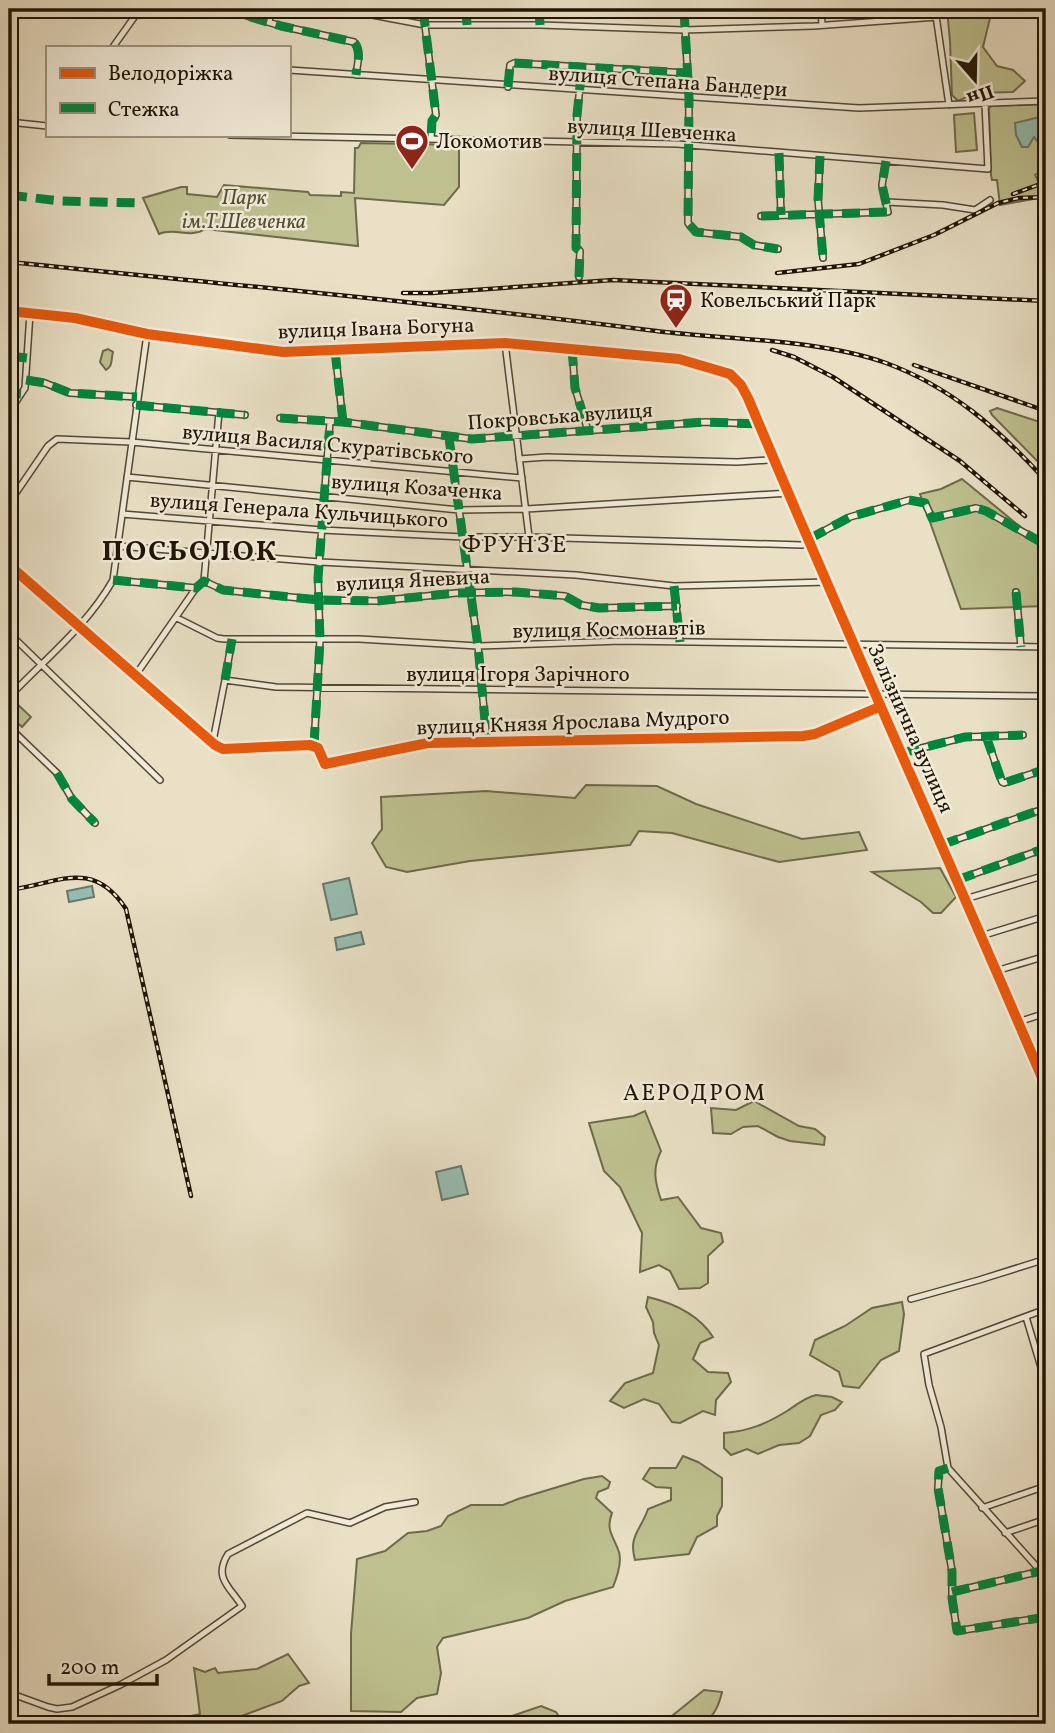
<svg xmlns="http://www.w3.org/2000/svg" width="1055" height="1733" font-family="Vollkorn,serif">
<rect width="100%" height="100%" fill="#e9e0c5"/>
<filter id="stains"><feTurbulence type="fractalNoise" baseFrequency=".00286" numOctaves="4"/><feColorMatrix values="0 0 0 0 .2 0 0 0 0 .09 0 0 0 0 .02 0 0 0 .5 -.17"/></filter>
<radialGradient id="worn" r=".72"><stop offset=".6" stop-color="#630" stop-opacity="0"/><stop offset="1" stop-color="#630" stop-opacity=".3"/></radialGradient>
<path fill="#bec08f" stroke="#6e6a4a" stroke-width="2" d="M947,9H987L991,14L983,47L997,66L1013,70L1025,81L1013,92L976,93L958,101L952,95L950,41Z
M1046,104V169L1035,175L1040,185L1039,198L1000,205L997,180H992L991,175L989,108L992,106Z
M974,113L977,150L956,152L954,115Z
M361,143L459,145V187L444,205L355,198L358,246L205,229C190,239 175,227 159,234L143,198L181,187H187V194L217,197L224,185L308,192L310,195L341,196V192L354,193L355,148H358Z
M108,349L113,352C111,359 113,366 106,370L100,362L103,351Z
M997,408L1046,424V470L992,415L990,411Z
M962,479L1040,543L1046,538V606L961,609L920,494L941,489Z
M13,700L31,717L22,727L12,718L9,721V705Z
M1046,729V768L1038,730Z
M586,785L657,786L696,804L802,839L859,832L867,850L779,862L672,833L639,831L630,845L470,861L407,872L386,867L372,843L382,829L381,797L486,791L575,798Z
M940,868L956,897L941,913H933L921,902L872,872Z
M754,1101L799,1126L815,1129L825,1137L824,1145L790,1141L778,1137L758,1126L743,1127L731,1134L713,1133L711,1108L736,1110Z
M645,1111L661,1151C652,1169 655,1182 661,1200L678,1197L701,1228L721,1233L723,1242L708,1256V1283L700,1288L679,1289L670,1271L659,1265L640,1272L642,1233L620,1187L604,1171L589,1123L634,1116Z
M648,1297C673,1303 699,1315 713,1337L700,1343L693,1359L708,1372L728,1373L731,1382L716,1400L715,1415L703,1411L680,1423L672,1422L659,1404L644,1399L624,1408L610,1401L625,1383L653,1373L659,1345L654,1333L653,1322L646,1307Z
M902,1302L904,1314L899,1351L881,1360L859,1388L843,1386L839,1372L810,1355L815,1340L845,1326L872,1308Z
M816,1395L832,1397L842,1402L835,1410L821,1415L810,1436L799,1443L779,1445L758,1454L747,1449L731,1455L724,1448V1433C749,1431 766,1424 787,1411C798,1404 804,1398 816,1395Z
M683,1456L698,1462L722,1478V1506L717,1516V1526L697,1537L689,1554L635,1560C628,1536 641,1530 648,1509L671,1500V1488L656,1487L643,1479L650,1468H676Z
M602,1476L610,1482L608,1488L598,1492L596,1498L612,1513C605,1530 614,1537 619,1552C622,1562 617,1577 613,1587L565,1601L528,1618L443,1638L437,1647L441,1673L437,1694L417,1698L401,1712L351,1711V1634L357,1559L385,1551L408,1533L427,1531L441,1526L448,1516L471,1505H503L518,1499L584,1479Z
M288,1654L309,1683L299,1686L282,1701L228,1721L226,1724H189L187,1717L200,1714L194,1668L205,1672L215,1668L218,1673L257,1669Z
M704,1690L722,1692C713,1731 696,1724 662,1724Z
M541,1706L556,1712L564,1724H489Z"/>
<path fill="#97bdb2" stroke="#67796d" stroke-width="2" d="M1044,116L1046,122V140L1037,141L1034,137L1028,147H1022L1016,135L1015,123Z
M349,878L357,914L331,920L323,884Z
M92,886L94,897L69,902L67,891Z
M361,932L364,944L337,950L335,938Z
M461,1166L468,1194L442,1200L436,1172Z"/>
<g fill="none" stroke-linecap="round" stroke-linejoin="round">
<defs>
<path id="minor" d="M224,9L281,26L354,42C362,51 357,65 356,75
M341,9L425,25H540L684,30L814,26L937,17
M423,9L436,115L432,121L431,138
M466,9L467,25
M539,9L540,25
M684,9L689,98L688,223L696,232L741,237L754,245L778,249
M821,9L822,25
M935,9L949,105
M269,22L272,9
M113,47L140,9
M289,70L859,108L1046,101
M508,87L510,65L514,63L687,73
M9,122L47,126
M230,135L677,144L988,169L985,104
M779,153L781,215
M9,155L12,122
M820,156L818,199L823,258
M887,202L943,205L975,210L990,200
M761,216L888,212L882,185L886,161
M579,277L580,251L576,248L577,115L582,67
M9,311L75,318L147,334L283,352L505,343L679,359L730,374L741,385L748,398C845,629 948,857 1046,1087
M505,343L529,537
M572,348L575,388L588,431
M335,351L343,422
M9,356L27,358
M26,380L45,383L70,393L137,397
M9,393L21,394
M136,405L245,415
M9,412L25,388L30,313
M280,418L343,422L472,439L705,422L759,424
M449,438L478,646L487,742
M519,459L547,457L737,462L768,460L774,457
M127,477L459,510L526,509L789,493
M9,503L48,446L57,439L131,442L522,478
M122,514L322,530L463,537H529L802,545L810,542
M809,539L850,517L909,500L925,503L932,518L976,508L986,511L1046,545
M118,546L320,562L576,575L674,586L827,582
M9,565L215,745L223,749L310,745L318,748L325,764L428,743L803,736L815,734L879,707
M113,580L196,588L204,581L223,590L319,600L377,601L456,593L516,592L565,596L581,605L599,608L677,606
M204,581L219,412
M674,586L680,642
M1016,592L1021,647
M177,618L217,638L224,639H359L478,646L621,641L1046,647
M9,633L160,780
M135,676L196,588
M225,680L232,639
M9,697C45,659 87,626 113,580L147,334
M9,727L57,773L72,799L95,823
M986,736L1002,782L1004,783L1046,769
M211,742L214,736L225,680L276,687L1046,696
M314,745L320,640L318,578L330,422
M902,753L965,737L1023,735
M941,845L1046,808
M957,880L1046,848
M965,899L1046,875
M981,936L1046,916
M996,971L1046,956
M1018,1022L1046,1013
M911,1299L979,1280L1046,1259
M1046,1309L924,1354L929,1385L941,1427L948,1468L1046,1577
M1026,1317L1046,1384
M948,1468L939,1471L938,1488L952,1571V1598L957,1631L1046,1617
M982,1508L1046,1486
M1005,1533L1046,1519
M952,1592L1041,1571
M9,1690L15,1695L48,1707L57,1709L72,1707L120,1685L166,1660L242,1606C230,1587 213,1578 228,1554L307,1513L350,1523L385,1507L415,1502"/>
</defs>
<use href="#minor" stroke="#524735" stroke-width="8"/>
<use href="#minor" stroke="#f1ebd9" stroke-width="5"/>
<defs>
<path id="rail" d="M1013,194L1046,182
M9,262C222,284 436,303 648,330C723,340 815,338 886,363C951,387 1000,430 1046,481
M777,273L859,264L934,235L998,203L1019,198L1046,197
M403,293H432L613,280L1046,301
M772,350L794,357L833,377L960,461L1025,516
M914,365L1046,411
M9,890C57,884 92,857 126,909L191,1196"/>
</defs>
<use href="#rail" stroke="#1f1405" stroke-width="4.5"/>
<use href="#rail" stroke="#f1ebd9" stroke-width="2" stroke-dasharray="5" stroke-linecap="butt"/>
<path stroke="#00873e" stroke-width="9" stroke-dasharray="18 9" stroke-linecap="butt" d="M224,9L281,26L354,42C362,51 357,65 356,75
M423,9L436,115L432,121L431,138
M466,9L467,25
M539,9L540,25
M684,9L689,98L688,223L696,232L741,237L754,245L778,249
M935,9L937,17
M508,87L510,65L514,63L687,73
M779,153L781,215
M820,156L818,199L823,258
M9,195L60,201L141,203
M761,216L888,212L882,185L886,161
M579,277L580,251L576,248L577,115L582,67
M572,348L575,388L588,431
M335,351L343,422
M9,356L27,358
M26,380L45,383L70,393L137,397
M9,393L21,394
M136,405L245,415
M280,418L343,422L472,439L705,422L759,424
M449,438L478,646L487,742
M809,539L850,517L909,500L925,503L932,518L976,508L986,511L1046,545
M113,580L196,588L204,581L223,590L319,600L377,601L456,593L516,592L565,596L581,605L599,608L677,606
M674,586L680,642
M1016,592L1021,647
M225,680L232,639
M986,736L1002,782L1004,783L1046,769
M314,745L320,640L318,578L330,422
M902,753L965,737L1023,735
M57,773L72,799L95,823
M941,845L1046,808
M957,880L1046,848
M948,1468L939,1471L938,1488L952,1571V1598L957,1631L1046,1617
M952,1592L1041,1571"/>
<defs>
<path id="cycleway" d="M9,311L75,318L147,334L283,352L505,343L679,359L730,374L741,385L748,398C845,629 948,857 1046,1087
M9,565L215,745L223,749L310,745L318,748L325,764L428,743L803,736L815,734L879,707"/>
</defs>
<use href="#cycleway" stroke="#f1ebd9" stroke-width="15"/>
<use href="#cycleway" stroke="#e8590c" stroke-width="10"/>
</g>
<defs>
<symbol id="stadium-pin" viewBox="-11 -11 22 30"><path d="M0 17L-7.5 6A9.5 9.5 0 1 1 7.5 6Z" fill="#8f2418" stroke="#f1ebd9"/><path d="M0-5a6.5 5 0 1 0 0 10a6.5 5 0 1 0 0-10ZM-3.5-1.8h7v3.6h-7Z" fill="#fff"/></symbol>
<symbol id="station-pin" viewBox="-11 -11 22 30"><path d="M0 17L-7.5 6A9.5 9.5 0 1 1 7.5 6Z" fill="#8f2418" stroke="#f1ebd9"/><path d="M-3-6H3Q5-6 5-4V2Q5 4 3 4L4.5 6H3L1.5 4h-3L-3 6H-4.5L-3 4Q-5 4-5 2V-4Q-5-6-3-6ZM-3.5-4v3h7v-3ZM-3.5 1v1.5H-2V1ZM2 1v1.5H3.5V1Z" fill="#fff"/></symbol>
</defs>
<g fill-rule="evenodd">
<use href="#stadium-pin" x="393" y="122" width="38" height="52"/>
<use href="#station-pin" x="657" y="281" width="38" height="52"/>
</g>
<g text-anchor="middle" stroke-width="5" stroke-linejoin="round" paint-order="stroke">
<g font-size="21" fill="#1f1405" stroke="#f1ebd9">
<text transform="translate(668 81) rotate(4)" y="7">вулиця Степана Бандери</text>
<text transform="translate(652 130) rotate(3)" y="7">вулиця Шевченка</text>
<text transform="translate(376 328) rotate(-2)" y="7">вулиця Івана Богуна</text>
<text transform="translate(560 416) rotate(-4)" y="7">Покровська вулиця</text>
<text transform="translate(328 444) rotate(5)" y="7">вулиця Василя Скуратівського</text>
<text transform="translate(417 487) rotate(4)" y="7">вулиця Козаченка</text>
<text transform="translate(299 510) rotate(4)" y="7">вулиця Генерала Кульчицького</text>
<text transform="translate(413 580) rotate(-3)" y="7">вулиця Яневича</text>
<text transform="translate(609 629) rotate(-1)" y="7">вулиця Космонавтів</text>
<text x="518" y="681">вулиця Ігоря Зарічного</text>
<text transform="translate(573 722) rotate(-2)" y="7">вулиця Князя Ярослава Мудрого</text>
<text transform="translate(911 728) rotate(66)" y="7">Залізнична вулиця</text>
</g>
<g font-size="21" fill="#1f1405" stroke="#f1ebd9" text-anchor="start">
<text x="436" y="148">Локомотив</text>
<text x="700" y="307">Ковельський Парк</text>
</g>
<g font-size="21" font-style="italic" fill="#575035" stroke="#f1ebd9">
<text x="244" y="204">Парк<tspan x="244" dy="24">ім.Т.Шевченка</tspan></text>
</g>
<g font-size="23" letter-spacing="2" fill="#1f1405" stroke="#f1ebd9">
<text x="695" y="1100">АЕРОДРОМ</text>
</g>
<g font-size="24" letter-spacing="2" fill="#1f1405" stroke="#f1ebd9">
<text x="515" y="552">ФРУНЗЕ</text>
</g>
<g font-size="28" font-weight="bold" letter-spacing="2" fill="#1f1405" stroke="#f1ebd9">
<text x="190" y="560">ПОСЬОЛОК</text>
</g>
</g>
<rect width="1055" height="1733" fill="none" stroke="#e9e0c5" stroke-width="35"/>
<rect x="10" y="10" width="1034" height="1712" fill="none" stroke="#1f1405" stroke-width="3.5"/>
<rect x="18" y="18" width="1020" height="1698" fill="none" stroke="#1f1405" stroke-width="2"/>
<rect x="46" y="46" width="245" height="91" fill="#f1ebd9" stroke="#9d9584" stroke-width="2"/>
<rect x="60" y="68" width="35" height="10" fill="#e8590c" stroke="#9d9584" stroke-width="2"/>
<text x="108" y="80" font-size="21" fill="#1f1405">Велодоріжка</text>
<rect x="60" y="103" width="35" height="10" fill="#00873e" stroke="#9d9584" stroke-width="2"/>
<text x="108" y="116" font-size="21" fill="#1f1405">Стежка</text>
<g transform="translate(975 80) rotate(160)" stroke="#f1ebd9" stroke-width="5" paint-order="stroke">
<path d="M0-5L12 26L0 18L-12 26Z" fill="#1f1405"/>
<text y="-10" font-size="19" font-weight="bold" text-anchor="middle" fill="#1f1405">Пн</text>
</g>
<path d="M49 1674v10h108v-10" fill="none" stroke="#1f1405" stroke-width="3.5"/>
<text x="60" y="1674" font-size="21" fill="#1f1405" stroke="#f1ebd9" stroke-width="5" paint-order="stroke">200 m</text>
<rect width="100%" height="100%" filter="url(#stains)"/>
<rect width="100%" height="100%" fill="url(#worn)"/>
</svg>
